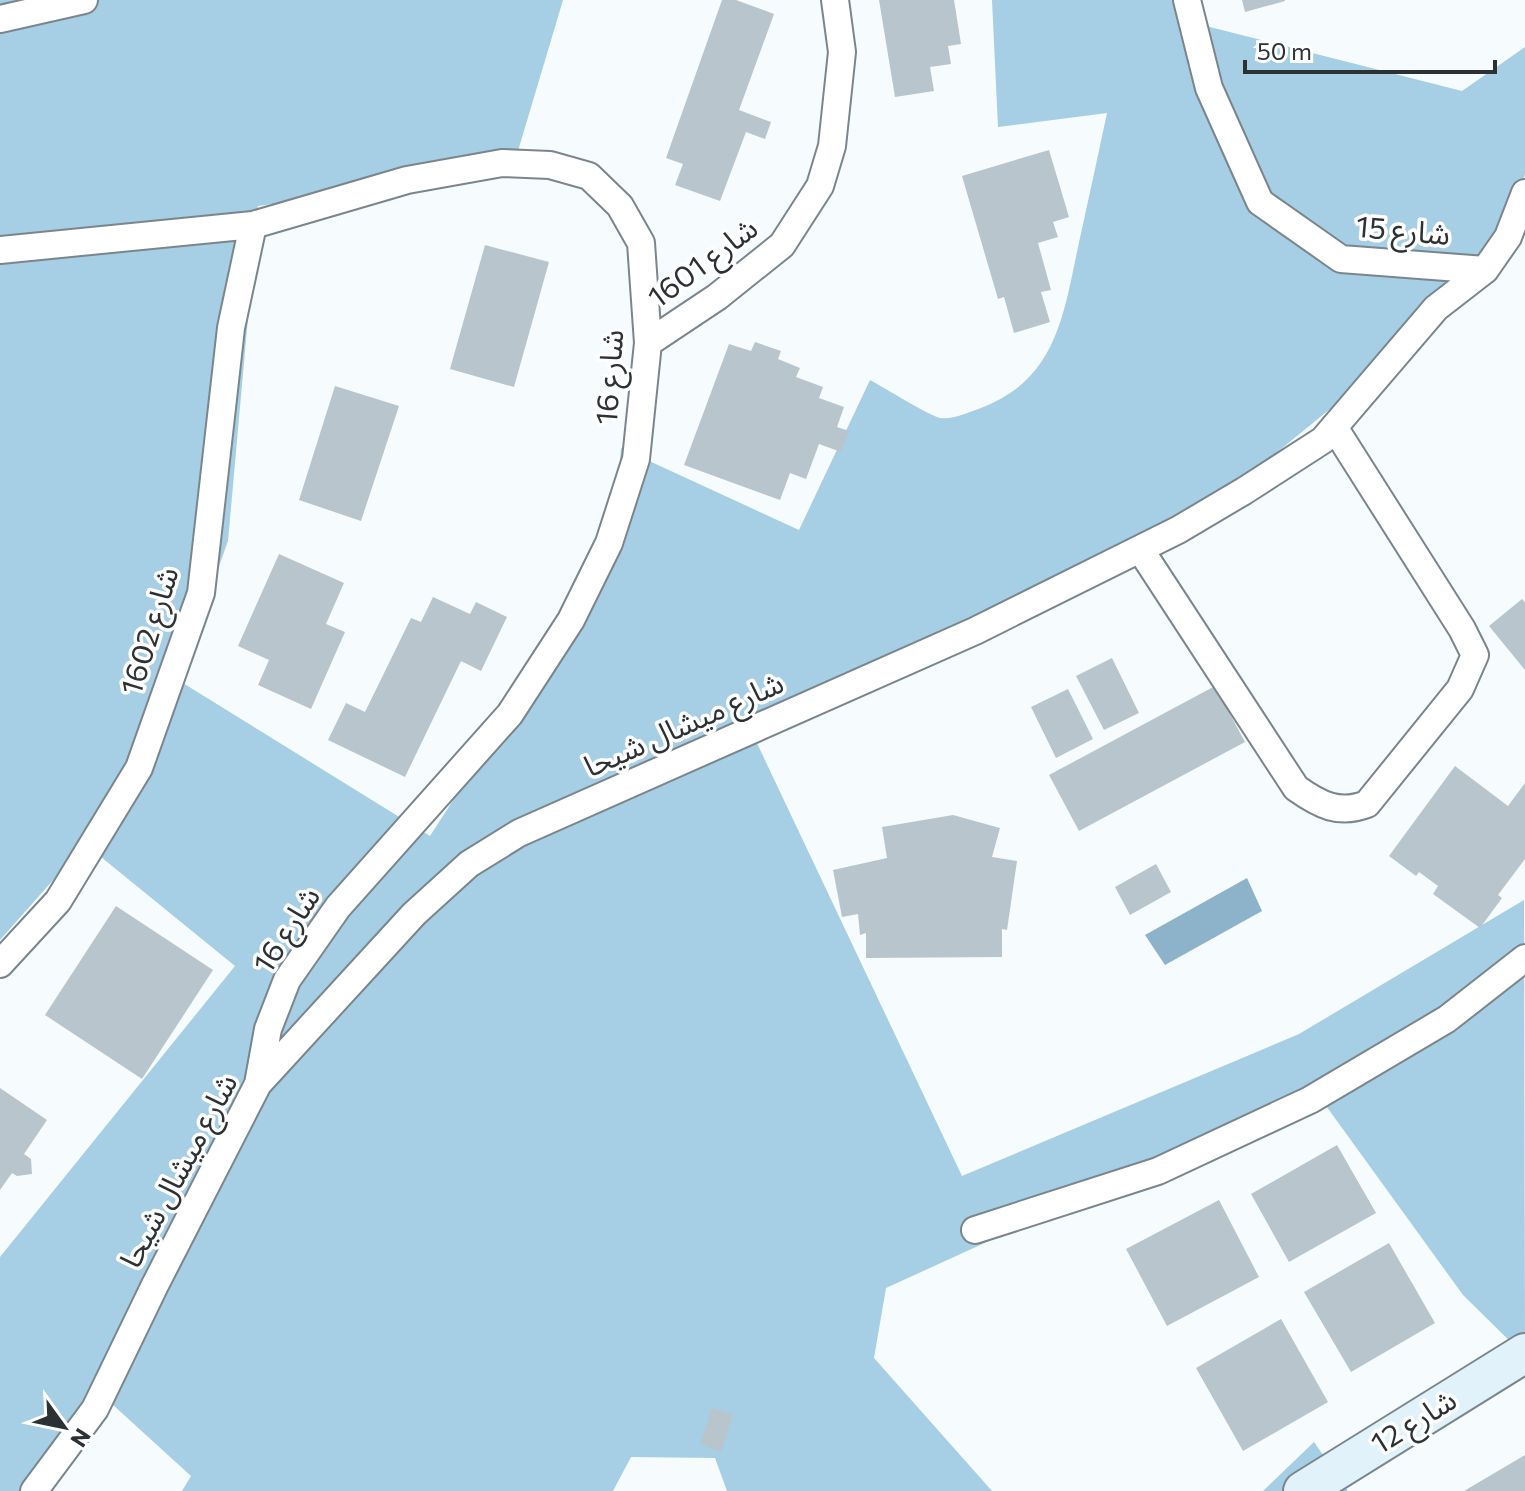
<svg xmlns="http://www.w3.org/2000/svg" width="1525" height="1491" font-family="Commissioner,'Noto Sans Arabic',sans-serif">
<rect width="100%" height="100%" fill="#f6fbfe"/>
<path fill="#a6cee4" d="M0,0H563L512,171L258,206L228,541L178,680L430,836L490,743L613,538L621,448L799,530L870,380C883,387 930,416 940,418C952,420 970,412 981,408C1060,378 1064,309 1080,238C1089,197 1098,155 1107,113L998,127L992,0H1194L1202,25L1462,91L1525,47V174L1509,224L1363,382L1259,467L1147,539L745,718L962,1176L1299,1034L1524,900L1525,1356L1463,1295L1316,1092L886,1288L874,1358L992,1491H727L715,1458L631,1457L613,1491H182L191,1476L101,1394L28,1491H0V1257L235,966L85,844L0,940Z
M1314,1442L1348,1491H1263Z"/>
<path fill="#8cb3c9" d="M1247,878L1262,911L1165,965L1145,935Z"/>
<path fill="#b8c5cc" d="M722,0H736L774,14L739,110L771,122L765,139L746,132L720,201L675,185L683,164L666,158Z
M879,0H954L961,44L948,46L951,64L930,67L934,91L895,97Z
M1242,0H1285V1L1245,12Z
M1049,150L1069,217L1053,222L1058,237L1038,243L1051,290L1041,292L1050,322L1014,333L1004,297L998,299L962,176Z
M485,245L549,262L514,387L450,369Z
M755,342L781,351L778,359L800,368L796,377L823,387L819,398L844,407L837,427L849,431L841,452L819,444L806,479L790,473L780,500L684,465L729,344L751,351Z
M335,386L399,406L361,521L299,500Z
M279,554L344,583L326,624L345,632L311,709L258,685L269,660L238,646Z
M433,597L470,614L476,602L507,617L481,671L461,661L405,777L328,740L346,703L365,712L411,618L421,622Z
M1522,599L1525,602V670L1489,626Z
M1112,658L1139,713L1104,730L1076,676Z
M1215,686L1245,742L1079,831L1049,775Z
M1068,689L1093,739L1056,758L1031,707Z
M1455,766L1508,806L1525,783V859L1498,895L1502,898L1480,928L1433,894L1438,886L1419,872L1416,876L1389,856Z
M953,815L1000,828L992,857L1017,861L1007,930L1002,929V957L866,958V933L860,935L858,914L842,917L833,870L887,858L882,827Z
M1156,864L1171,892L1130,915L1115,887Z
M116,906L213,970L142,1079L45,1015Z
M0,1088L47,1120L24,1154L31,1159L32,1174L17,1176L12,1173L0,1190Z
M1337,1145L1376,1213L1289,1262L1251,1194Z
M1219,1200L1259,1277L1167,1326L1126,1249Z
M1389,1243L1435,1323L1351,1372L1304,1292Z
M1281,1319L1328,1402L1243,1451L1196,1368Z
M712,1408L733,1414L721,1452L700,1444Z
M1525,1455V1491H1464Z"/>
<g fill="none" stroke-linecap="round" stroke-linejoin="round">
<defs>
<path id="minor" d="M1187,0L1209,88L1260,202L1341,259L1485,270
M0,19L84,0
M0,250L253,225L407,180L502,163L550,165L589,176L620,206L641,243L648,343L636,459L609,543L571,620L510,714L338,907L287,980L268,1029L258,1084
M648,343L717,297L782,245L820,186L832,146L842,52L835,0
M1140,549L1296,788C1320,805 1339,815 1367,804L1460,689L1475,655L1462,629L1334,427
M0,964L58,901L139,768L201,593L231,328L253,225
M975,1230L1158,1171L1310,1100L1447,1019L1525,958
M34,1491L95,1409L155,1285L258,1084L414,914L469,864L519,833L975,631L1178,530L1244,491L1323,440L1436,308L1485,270L1508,237L1525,193"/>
<path id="secondary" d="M1303,1491L1525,1353"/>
</defs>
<use href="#minor" stroke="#7a868c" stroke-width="30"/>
<use href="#secondary" stroke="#7a868c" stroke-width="42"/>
<use href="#minor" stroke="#fff" stroke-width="26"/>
<use href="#secondary" stroke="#e2f2fa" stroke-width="38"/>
</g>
<g text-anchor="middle" stroke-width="7" stroke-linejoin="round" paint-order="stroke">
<g font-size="30" fill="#2c3133" stroke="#fff">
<text transform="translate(1403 231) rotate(5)" y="10">شارع 15</text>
<text transform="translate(703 263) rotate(-37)" y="10">شارع 1601</text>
<text transform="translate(610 377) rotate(-86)" y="10">شارع 16</text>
<text transform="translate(150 631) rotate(-73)" y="10">شارع 1602</text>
<text transform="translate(684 725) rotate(-24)" y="10">شارع ميشال شيحا</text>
<text transform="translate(287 930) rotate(-57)" y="10">شارع 16</text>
<text transform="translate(179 1171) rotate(-62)" y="10">شارع ميشال شيحا</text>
<text transform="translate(1414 1422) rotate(-32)" y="10">شارع 12</text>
</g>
</g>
<g transform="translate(64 1427) rotate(123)" stroke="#ffffff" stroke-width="6" paint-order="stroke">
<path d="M0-6L14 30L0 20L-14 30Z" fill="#2c3133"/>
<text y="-12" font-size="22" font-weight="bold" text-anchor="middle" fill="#2c3133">N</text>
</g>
<path d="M1245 60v12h250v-12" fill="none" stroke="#2c3133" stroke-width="4"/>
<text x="1257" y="60" font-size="24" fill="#2c3133" stroke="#ffffff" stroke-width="6" paint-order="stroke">50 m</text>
</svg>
